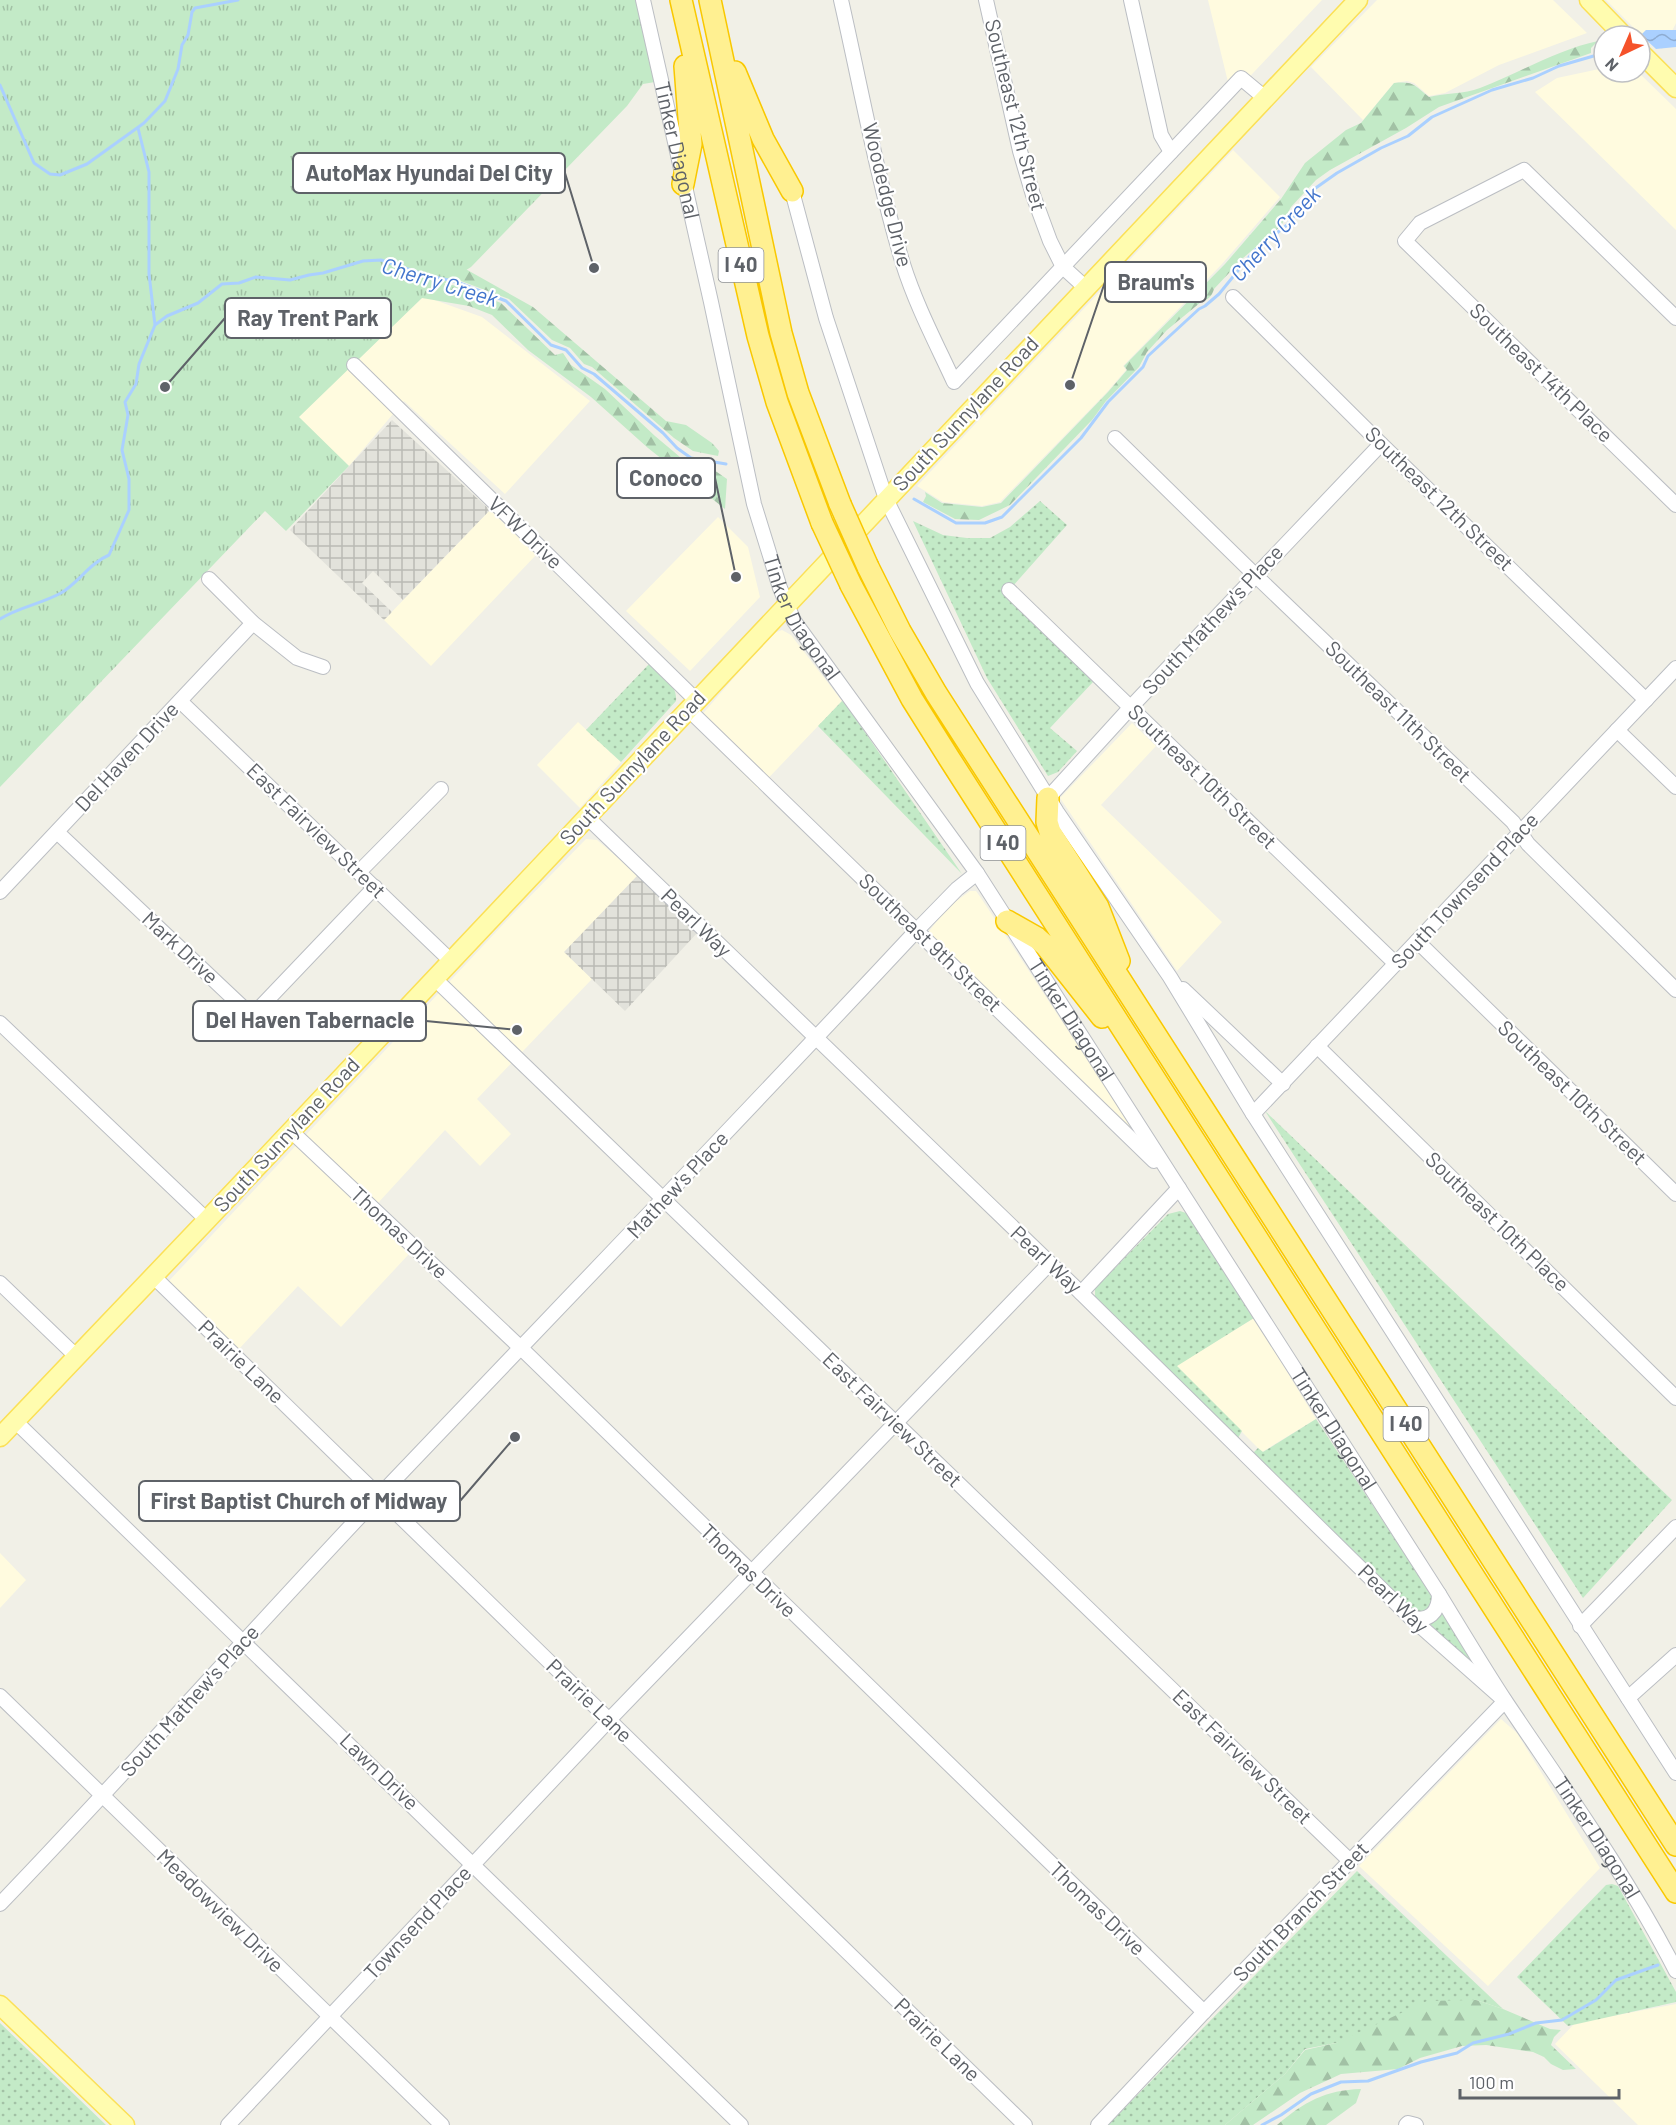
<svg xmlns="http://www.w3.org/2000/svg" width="1676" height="2125" font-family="Barlow,sans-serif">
<defs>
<pattern id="industrial-grid" width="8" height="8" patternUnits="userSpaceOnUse" patternTransform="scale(1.5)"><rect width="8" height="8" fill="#e2e2db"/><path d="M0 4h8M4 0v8" fill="none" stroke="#babbb5"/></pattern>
<pattern id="grass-dots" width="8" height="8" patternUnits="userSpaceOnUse" patternTransform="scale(1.5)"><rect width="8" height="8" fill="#c3eac7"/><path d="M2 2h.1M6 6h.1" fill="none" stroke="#a2c1a5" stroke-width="1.8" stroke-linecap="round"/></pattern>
<pattern id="forest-firs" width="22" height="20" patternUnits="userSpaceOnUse" patternTransform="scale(1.5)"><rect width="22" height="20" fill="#c3eac7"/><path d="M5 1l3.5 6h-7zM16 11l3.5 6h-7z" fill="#a2c1a5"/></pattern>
<pattern id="park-tufts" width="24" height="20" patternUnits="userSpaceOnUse" patternTransform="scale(1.5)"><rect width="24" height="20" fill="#c3eac7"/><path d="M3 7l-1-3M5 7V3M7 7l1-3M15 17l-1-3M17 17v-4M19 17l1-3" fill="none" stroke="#a2c1a5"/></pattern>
<pattern id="water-waves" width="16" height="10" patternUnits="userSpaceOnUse" patternTransform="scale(1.5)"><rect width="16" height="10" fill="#aad0ff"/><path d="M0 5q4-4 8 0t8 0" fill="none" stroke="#8eacd2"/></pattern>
</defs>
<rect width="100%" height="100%" fill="#f1f0e7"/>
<path fill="#fffbdf" d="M1208,0H1322L1236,91L1228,82Z
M1377,0H1553L1587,33L1499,65L1445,93L1429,96L1414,83L1407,81L1394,83L1363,120L1311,67Z
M1606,0H1676V23L1672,31L1646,30L1641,35Z
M1604,68V72H1638L1676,109V230L1535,92L1557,78Z
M1233,150L1280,197L1222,264L1123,366L1126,370L1107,392L1000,502L982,506L943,502L917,486Z
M422,298H429L482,317L590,401L505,494L404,401L349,466L298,417Z
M490,510L536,555L431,666L384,620Z
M718,517L748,547L760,597L690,671L626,611Z
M782,630L791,635L842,701L758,789L694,724L749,660L774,633Z
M578,722L621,762L580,808L537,765Z
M1132,723L1156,746L1101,805L1222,922L1177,971L1060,798Z
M586,839L597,840L638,875L565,952L592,979L477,1099L511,1134L480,1166L445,1130L367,1215L409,1254L341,1327L298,1286L238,1350L167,1283L511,916Z
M970,891H976L981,898L1132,1128L1129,1131L927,934L947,908Z
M1254,1318L1316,1419L1262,1452L1176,1366Z
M0,1553L26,1580L0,1608Z
M1501,1719L1517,1733L1600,1868L1488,1986L1359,1866Z
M1676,2004V2125H1638L1555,2044L1575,2023Z"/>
<path fill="url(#industrial-grid)" d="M392,420L490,510L403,600L373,571L362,583L392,612L384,620L290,530Z
M638,875L698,932L625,1011L564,952Z"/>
<path fill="url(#grass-dots)" d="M1040,501L1067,525L1005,595L1093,682L1050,728L1077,751L1058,772L1048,776L987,678L913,521L943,535L967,538H990L1010,527Z
M650,663C661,673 678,685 676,701L621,762L586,730Z
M842,701L845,703L962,874L818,726Z
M1265,1111L1672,1500L1583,1598Z
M1180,1211L1186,1213L1254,1318L1177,1366L1242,1431L1238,1438L1095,1297V1289L1099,1284L1168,1214Z
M1316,1419L1429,1591L1433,1601L1427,1611L1420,1613L1410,1608L1253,1453L1258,1448L1263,1452Z
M1443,1613L1482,1675L1430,1624Z
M1357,1871L1503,2009L1476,2000L1336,2043L1305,2049L1285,2074L1225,2125H1108Z
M1612,1884L1618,1886L1676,1992V2002L1568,2026L1517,1977L1606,1885Z
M0,2023L106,2125H0Z"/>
<path fill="url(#forest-firs)" d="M1598,41L1591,48V53L1439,107L1406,128L1330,170L1316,180L1291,207L1281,226L1243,258L1214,289C1212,296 1208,300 1201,302L1167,330L1147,352L1139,367L1106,401L1092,420L1010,505L979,520L955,519L923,502L926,496L925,492L942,503L982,507L1001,503L1108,392L1127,370L1124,366L1225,264L1281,199L1305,163L1346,130L1361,123L1394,83C1414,81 1414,85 1429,97C1445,93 1464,94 1480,88C1517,74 1559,49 1598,41Z
M421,266L462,267L533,307L666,421L686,425L712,443L719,451L718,456L693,451L674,438L592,367L584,364L570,348L552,340L509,299Z
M421,280L458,286L501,303L555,355L563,353L571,365L605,389L655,436L680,457L699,471L714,470L727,479L725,509L648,448L591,397L528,350L492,315L469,306L416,297Z
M1476,2000L1503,2009L1550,2029L1561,2030L1554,2037L1551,2045L1576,2069L1563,2070L1551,2064L1544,2057L1533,2052L1486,2045L1462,2046L1420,2058L1398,2069L1341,2074L1300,2093L1253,2125H1225L1285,2074L1305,2050L1336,2043L1427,2001Z
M1361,2089L1356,2103L1326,2125H1277C1304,2102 1325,2090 1361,2089Z"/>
<path fill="url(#park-tufts)" d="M0,0H637L655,82L643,84L627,106L471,267L422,298L299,417L349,466L286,531L265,511L0,787Z"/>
<path fill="url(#water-waves)" d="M1646,30H1676V47L1656,49L1641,35Z"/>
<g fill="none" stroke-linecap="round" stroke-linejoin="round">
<path stroke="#aad0ff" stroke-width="3" d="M0,85L34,163L50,174L60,175L87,164L144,123L165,101L178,69L182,45L188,35L192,12L195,8L238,0
M138,128L149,172V274L155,325
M914,499L956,523H985L1002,517L1081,438L1108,402L1143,367L1148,356L1199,309L1205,306L1219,294L1254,251L1287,225L1302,206L1310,192L1337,173L1381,148L1408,136L1432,117L1492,90L1533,78L1559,66L1604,53
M0,619C19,607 41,604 61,593C78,583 90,563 109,555L129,510V479L122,450L128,415L125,402L136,384L139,364L155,325L167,316L198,303L222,284L239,283L256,277L290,280L309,275L323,273L363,261L381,260L426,275L457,282L506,301L551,345L566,350L582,368L594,374L663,433L677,448L691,458L726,464
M1262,2125L1281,2115L1311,2094L1341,2082L1368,2081L1421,2062L1457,2053L1473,2043L1509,2034L1536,2023L1562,2020L1596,2000L1616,1980L1658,1965"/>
<defs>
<g id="minor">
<path id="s1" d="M643,0L711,302L754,504L780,588L794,621L977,873L1439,1594C1461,1630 1483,1667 1506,1702C1565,1790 1628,1877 1676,1971"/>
<path d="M841,0C861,88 877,178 903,264C916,305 936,343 954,382L1241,78L1265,98"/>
<path d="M986,0L1020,151L1033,195L1050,241L1063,267L1086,288"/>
<path d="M1131,0L1161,135L1171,152"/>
<path d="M792,191L826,318L886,499L977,683L1057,812L1170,977L1253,1114L1676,1773"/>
<path d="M1233,297L1381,444L1646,700"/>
<path d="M1676,318L1524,170L1420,223L1405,241L1676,505"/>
<path d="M354,365L697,701"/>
<path d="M1115,438L1255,575L1513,822L1528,844L1676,990"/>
<path d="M209,579L253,623L297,658L323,667"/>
<path d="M1009,590L1396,964"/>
<path d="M180,701L451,961"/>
<path d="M688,709L1154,1161"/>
<path d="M1617,730L1676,787"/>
<path d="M1048,798L1130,708L1381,444"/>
<path d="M587,817L1081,1293L1410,1617L1505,1701L1204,2012L1098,2125"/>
<path d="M57,832L252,1016L375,887"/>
<path d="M359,872L441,789"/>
<path d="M0,892L253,623"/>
<path d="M1417,941L1676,1194"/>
<path d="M435,979L1350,1861"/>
<path d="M1183,989L1283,1084"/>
<path d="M0,1023L207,1220"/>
<path d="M1317,1046L1676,1398"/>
<path d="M1253,1114L1676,668"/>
<path d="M291,1131L522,1349L1204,2012"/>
<path d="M153,1276L1025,2125"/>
<path d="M0,1283L76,1356"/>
<path d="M1081,1293L1179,1188"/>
<path d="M15,1421L741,2125"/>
<path d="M1410,1617C1429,1623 1439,1612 1439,1594"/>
<path d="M1580,1626L1676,1527"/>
<path d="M0,1696L442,2125"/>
<path d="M1628,1698L1676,1655"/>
<path d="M0,1904C129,1770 252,1630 380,1495C559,1307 740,1120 917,930L957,889L977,873"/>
<path d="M228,2125L609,1720L1049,1264"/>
<path d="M1406,2125L1408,2123L1416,2125"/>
</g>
<path id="major" d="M1589,0L1624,36
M1640,52L1676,88
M0,1437L207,1220L1358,0
M0,2005L125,2125"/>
<path id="highway" d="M681,0L758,336L777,402L822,523
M710,0L781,333L798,393L840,504
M735,72L763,139L792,191
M683,184L691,144L685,66
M868,567L900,631L936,693L1676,1845
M851,585L912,699L949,758L1676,1892
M1048,798L1047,822L1050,832L1098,907L1119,961
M1007,921L1037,938L1046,946L1102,1017"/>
</defs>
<use href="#minor" stroke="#bbbec3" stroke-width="16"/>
<use href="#major" stroke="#fbe057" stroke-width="21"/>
<use href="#highway" stroke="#f9c800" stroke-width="24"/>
<use href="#minor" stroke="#fff" stroke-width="14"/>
<use href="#major" stroke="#fffcaf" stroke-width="18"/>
<use href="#highway" stroke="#fff091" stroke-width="21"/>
<defs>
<path id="highway-bridge" d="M840,504L868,567
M822,523L851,585"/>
</defs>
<use href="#highway-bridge" stroke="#f9c800" stroke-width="24" stroke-linecap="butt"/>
<use href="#highway-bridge" stroke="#fff091" stroke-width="21"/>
</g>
<g text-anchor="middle" stroke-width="4.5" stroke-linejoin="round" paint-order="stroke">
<g fill="#fff" stroke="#8e9195" stroke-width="1.5">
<rect x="718.5" y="248" width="45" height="34" rx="4.5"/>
<rect x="980.5" y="826" width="45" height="34" rx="4.5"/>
<rect x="1383.5" y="1407" width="45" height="34" rx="4.5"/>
</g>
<g font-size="20" font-weight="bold" fill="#5e6268">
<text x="741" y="272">I 40</text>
<text x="1003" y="850">I 40</text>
<text x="1406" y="1431">I 40</text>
</g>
<g font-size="21" fill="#5e6268" stroke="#fff">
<text transform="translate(1015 115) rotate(76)" y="7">Southeast 12th Street</text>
<text dy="7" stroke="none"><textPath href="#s1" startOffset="154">Tinker Diagonal</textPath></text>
<text transform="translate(887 195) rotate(76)" y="7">Woodedge Drive</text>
<text transform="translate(1541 373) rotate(44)" y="7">Southeast 14th Place</text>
<text transform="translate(966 414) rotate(-47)" y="7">South Sunnylane Road</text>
<text transform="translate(1439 499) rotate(44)" y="7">Southeast 12th Street</text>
<text transform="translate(525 533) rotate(44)" y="7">VFW Drive</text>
<text dy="7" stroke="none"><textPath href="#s1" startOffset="640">Tinker Diagonal</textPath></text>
<text transform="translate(1213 620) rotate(-47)" y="7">South Mathew's Place</text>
<text transform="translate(1398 712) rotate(44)" y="7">Southeast 11th Street</text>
<text transform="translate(127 757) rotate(-47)" y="7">Del Haven Drive</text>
<text transform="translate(633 768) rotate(-47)" y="7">South Sunnylane Road</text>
<text transform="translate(1202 777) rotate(44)" y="7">Southeast 10th Street</text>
<text transform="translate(316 831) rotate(44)" y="7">East Fairview Street</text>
<text transform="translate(1465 891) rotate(-47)" y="7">South Townsend Place</text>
<text transform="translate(696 923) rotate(44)" y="7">Pearl Way</text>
<text transform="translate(930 943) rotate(44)" y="7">Southeast 9th Street</text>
<text transform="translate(180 948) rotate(43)" y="7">Mark Drive</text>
<text dy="7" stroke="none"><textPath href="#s1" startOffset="1126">Tinker Diagonal</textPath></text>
<text transform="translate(1572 1093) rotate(44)" y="7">Southeast 10th Street</text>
<text transform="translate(287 1135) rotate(-47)" y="7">South Sunnylane Road</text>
<text transform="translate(678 1185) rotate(-47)" y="7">Mathew's Place</text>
<text transform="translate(1497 1222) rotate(44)" y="7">Southeast 10th Place</text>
<text transform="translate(399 1233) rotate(43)" y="7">Thomas Drive</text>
<text transform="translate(1046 1260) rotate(43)" y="7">Pearl Way</text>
<text transform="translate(241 1362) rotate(44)" y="7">Prairie Lane</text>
<text transform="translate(892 1420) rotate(44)" y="7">East Fairview Street</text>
<text dy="7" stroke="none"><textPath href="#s1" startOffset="1612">Tinker Diagonal</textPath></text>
<text transform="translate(748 1571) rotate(44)" y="7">Thomas Drive</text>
<text transform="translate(1393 1599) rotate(44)" y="7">Pearl Way</text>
<text transform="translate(190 1701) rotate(-48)" y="7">South Mathew's Place</text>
<text transform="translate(589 1701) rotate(44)" y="7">Prairie Lane</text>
<text transform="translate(1242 1757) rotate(44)" y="7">East Fairview Street</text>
<text transform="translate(379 1772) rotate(44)" y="7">Lawn Drive</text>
<text dy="7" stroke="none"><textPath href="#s1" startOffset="2098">Tinker Diagonal</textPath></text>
<text transform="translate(1097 1909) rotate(44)" y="7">Thomas Drive</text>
<text transform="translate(220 1911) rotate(44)" y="7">Meadowview Drive</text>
<text transform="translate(1301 1912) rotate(-46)" y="7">South Branch Street</text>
<text transform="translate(418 1923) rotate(-47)" y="7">Townsend Place</text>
<text transform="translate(937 2040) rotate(44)" y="7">Prairie Lane</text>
</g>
<g font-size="22" font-style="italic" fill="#4275cc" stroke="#fff">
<text transform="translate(1275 234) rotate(-47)" y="8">Cherry Creek</text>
<text transform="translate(440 282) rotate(17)" y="8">Cherry Creek</text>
</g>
</g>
<path fill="none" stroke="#5e6268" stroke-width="2" d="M594 268L565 173M1070 385L1105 282M165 387L225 318M736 577L715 478M517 1030L426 1021M515 1437L460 1501"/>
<g fill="#5e6268" stroke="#fff" stroke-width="2">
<circle cx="594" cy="268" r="6"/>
<circle cx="1070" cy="385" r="6"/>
<circle cx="165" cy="387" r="6"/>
<circle cx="736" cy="577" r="6"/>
<circle cx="517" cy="1030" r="6"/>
<circle cx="515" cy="1437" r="6"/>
</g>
<g fill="#fff" stroke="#5e6268" stroke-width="2">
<rect x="293" y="153" width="272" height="40" rx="6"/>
<rect x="1105" y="262" width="101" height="40" rx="6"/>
<rect x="225" y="298" width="166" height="40" rx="6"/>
<rect x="617" y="458" width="98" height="40" rx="6"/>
<rect x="193" y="1001" width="233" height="40" rx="6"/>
<rect x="139" y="1481" width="321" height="40" rx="6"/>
</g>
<g font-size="22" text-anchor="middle" font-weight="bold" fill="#5e6268">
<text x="429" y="181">AutoMax Hyundai Del City</text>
<text x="1156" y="290">Braum's</text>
<text x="308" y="326">Ray Trent Park</text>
<text x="666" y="486">Conoco</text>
<text x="310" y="1028">Del Haven Tabernacle</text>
<text x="299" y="1509">First Baptist Church of Midway</text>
</g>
<g transform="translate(1622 54) rotate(224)"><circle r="28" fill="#ffffff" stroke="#bfc0c3" stroke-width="1.5"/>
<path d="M0-4.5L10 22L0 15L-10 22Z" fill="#f5522a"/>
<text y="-9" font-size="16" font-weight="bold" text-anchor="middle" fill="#5e6268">N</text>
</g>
<path d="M1460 2089v9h159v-9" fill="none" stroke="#5e6268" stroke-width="3"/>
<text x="1469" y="2089" font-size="18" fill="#5e6268" stroke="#ffffff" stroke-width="4.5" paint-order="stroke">100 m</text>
</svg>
